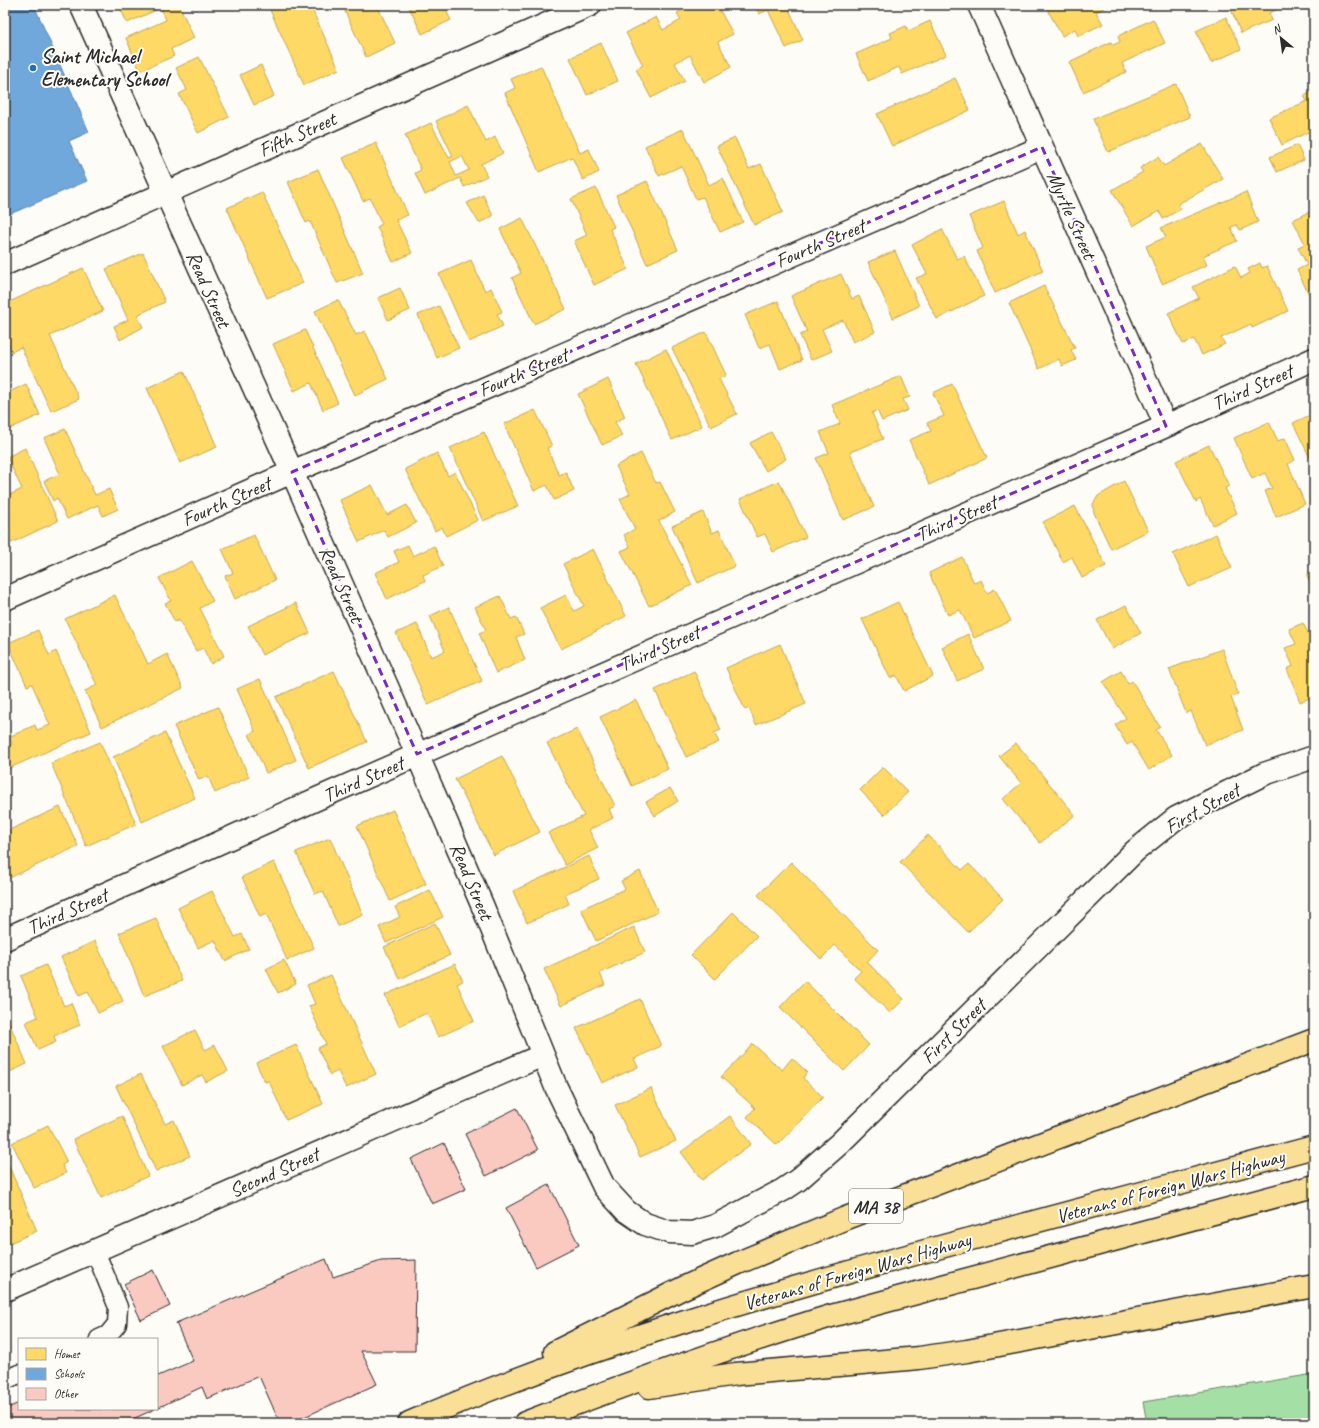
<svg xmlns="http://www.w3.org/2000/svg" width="1319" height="1428" font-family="Caveat,sans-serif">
<rect width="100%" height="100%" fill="#fdfcf7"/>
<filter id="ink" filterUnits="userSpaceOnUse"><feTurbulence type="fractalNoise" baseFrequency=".025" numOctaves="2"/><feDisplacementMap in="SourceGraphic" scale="8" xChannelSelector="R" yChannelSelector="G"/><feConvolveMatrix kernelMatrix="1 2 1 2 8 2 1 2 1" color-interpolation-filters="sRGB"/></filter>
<g filter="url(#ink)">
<path fill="#a4e0a6" stroke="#688668" d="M1314,1374V1423H1147L1143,1402Z"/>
<path fill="#ffd966" stroke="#bfa554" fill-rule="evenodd" d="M119,5H179L194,38L171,49L174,56L140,71L126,38L166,20L161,8L127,23Z
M281,5H310L339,69L304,85L270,10Z
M342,5H377L395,43L366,57Z
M408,5H443L451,20L422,34Z
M692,5H698L700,10L710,5H717L733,34L718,42L731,67L704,82L690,55L675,63L685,81L651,98L636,69L643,65L626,33L656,17L663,30L681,20L677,13Z
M755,5H787L803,40L786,48L768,10L759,14Z
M1045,5H1110L1096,12L1103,24L1078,36L1075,29L1062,36Z
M1229,5H1288L1269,13L1272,20L1241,33Z
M1226,17L1241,49L1211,63L1196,31Z
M1153,19L1165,43L1122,63L1126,72L1083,92L1069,62L1111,42L1113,45L1120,42L1118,36Z
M930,21L946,55L902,74L899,67L868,81L856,54L892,38L890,33L906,26L908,31Z
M601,43L618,81L587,95L570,58Z
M199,57L229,117L198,133L179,94L187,90L176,68Z
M261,65L274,96L254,105L240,75Z
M541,66L580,153L589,149L599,172L583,180L572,157L539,172L505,93L515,88L511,79Z
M955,78L970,110L892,146L877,114Z
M1176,84L1190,117L1108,152L1093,119Z
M1314,91V129L1282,145L1269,118L1307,101L1304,96Z
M468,105L486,142L495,137L503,153L481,164L487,176L464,187L460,178L425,195L415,173L421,170L405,135L431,123L449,158L453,156L436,121ZM462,156L469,170L456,176L450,162Z
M683,129L709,185L723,178L743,222L720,232L703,197L696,199L681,166L659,176L645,146Z
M735,138L749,169L761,164L783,212L754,225L717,146Z
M376,143L408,215L396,220L412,253L393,262L377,227L382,224L370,198L363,201L343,158Z
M1202,144L1223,179L1178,204L1181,209L1163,219L1159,211L1133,226L1112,190L1143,172L1140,168L1158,157L1164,166Z
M1297,145L1304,160L1277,172L1270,157Z
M318,169L363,273L337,283L310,221L306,223L288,182Z
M647,181L678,250L647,264L616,195Z
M596,188L614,227L610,229L628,269L594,285L574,241L587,235L571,199Z
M262,192L303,283L267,298L227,208Z
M1246,192L1258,222L1240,230L1237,225L1231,227L1237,241L1203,256L1207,265L1162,284L1146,246L1166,237L1161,228Z
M483,195L493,216L479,223L467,203Z
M1004,201L1018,234L1025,230L1043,271L995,293L977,251L983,248L969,216Z
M1314,210V305L1297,270L1307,265L1298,247L1305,244L1293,220Z
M522,218L566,309L534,324L512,278L521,273L500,229Z
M942,229L957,259L964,256L984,296L937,319L916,278L927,274L912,245Z
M895,251L919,306L893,318L868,262Z
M143,253L165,302L137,315L143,327L120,340L114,326L128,320L106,269Z
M471,260L485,291L491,288L502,312L497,314L503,326L469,342L439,274Z
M1260,263L1262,268L1267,266L1288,311L1252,328L1251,324L1221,338L1225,344L1202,355L1194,339L1183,344L1168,313L1199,298L1193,287L1235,266L1241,278L1250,273L1248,269Z
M83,268L103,311L50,336L79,399L51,411L21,347L12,352L5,336V304Z
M841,274L852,299L859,296L875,332L853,342L843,320L822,329L832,351L811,360L800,335L807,332L791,296Z
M1044,286L1075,348L1071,350L1076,360L1062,366L1059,359L1039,369L1009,303Z
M400,288L410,310L388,320L378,298Z
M338,300L356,335L365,331L388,379L355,395L315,311Z
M778,301L802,360L780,369L770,344L759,348L745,315Z
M439,306L459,348L437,358L418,315Z
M305,330L338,403L323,410L311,383L294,391L273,344Z
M706,332L726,375L719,379L737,414L711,427L672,348Z
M666,349L702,426L672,440L636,364Z
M184,371L217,447L180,463L147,388Z
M901,376L910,397L903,399L908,410L882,421L877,410L872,413L883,439L850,452L874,507L843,520L816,458L829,453L820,432L840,424L832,405Z
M608,379L625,417L615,422L622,436L602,445L578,394Z
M26,384L40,415L7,430L5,426V394Z
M952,384L987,458L929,485L909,440L931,431L927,423L944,416L933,393Z
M535,410L552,446L547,448L559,475L566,472L574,491L554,500L547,485L534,491L504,424Z
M1314,413V466L1293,423Z
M1269,422L1278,441L1285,438L1295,460L1288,464L1305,504L1276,517L1265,491L1272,488L1265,473L1252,479L1234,438Z
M65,429L95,495L109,489L118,509L103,516L98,505L67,519L57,498L53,501L44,481L60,474L44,438Z
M484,432L518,506L483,521L450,448Z
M771,432L786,459L766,471L750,443Z
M1209,445L1229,486L1225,488L1237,513L1213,525L1200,499L1196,502L1176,461Z
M25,448L58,521L11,543L5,531V485L9,495L22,489L7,457Z
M437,453L448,476L455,472L478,520L446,536L442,527L435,531L405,469Z
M641,453L656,483L660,482L675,512L659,521L692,585L649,606L621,551L630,547L624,535L635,529L620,499L630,494L616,466Z
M779,481L806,537L773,552L765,534L757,537L740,499Z
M1124,481L1148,531L1111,549L1094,513L1093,504L1098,496Z
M372,485L387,515L407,505L416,523L388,537L384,530L359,542L340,500Z
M1075,506L1106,566L1082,578L1072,557L1063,562L1043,522Z
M703,512L712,533L719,530L735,566L698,583L672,526Z
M1216,534L1232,568L1189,587L1173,554Z
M254,535L275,580L235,599L225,576L233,573L222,549Z
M408,545L413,556L434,546L443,566L423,575L425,581L387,599L375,573L399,562L394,551Z
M593,549L626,616L561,649L540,608L566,595L574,611L584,606L563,564Z
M962,557L974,583L981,580L987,593L995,589L1011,621L974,638L960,610L948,615L929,573Z
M192,561L213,601L200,608L224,656L211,664L203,648L196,651L179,620L175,622L165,603L171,601L159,578Z
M1314,572V593L1307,575Z
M115,595L148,664L167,654L183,688L102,727L85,691L97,685L65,619Z
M500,596L511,619L516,617L524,634L516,637L525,660L496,673L479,633L486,630L475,607Z
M898,602L933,676L904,691L896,675L890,678L862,619Z
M296,603L310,633L262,655L248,626Z
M1126,605L1141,633L1112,649L1097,620Z
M449,607L482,681L428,705L396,633L417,624L431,657L445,651L430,616Z
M1303,623L1308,633L1314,630V696L1300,702L1287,669L1293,666L1285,648L1296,644L1289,629Z
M38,630L49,655L56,651L91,732L5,770V747L12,744L9,737L35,725L37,730L50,725L32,684L27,686L8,643Z
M968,634L984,669L957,681L942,647Z
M780,644L806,704L756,725L749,708L745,710L726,668Z
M1222,649L1238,694L1231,697L1243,730L1205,745L1191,711L1186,713L1169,669Z
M334,671L367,742L309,768L276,697Z
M694,671L721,730L714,733L719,742L686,757L655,690Z
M1121,671L1128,684L1132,681L1160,727L1156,730L1172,755L1149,770L1132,742L1127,745L1115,725L1126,718L1103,682Z
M260,679L296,760L266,773L249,734L255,731L237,689Z
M636,700L668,769L632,786L600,717Z
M218,707L249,777L215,793L208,776L199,780L174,726Z
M577,729L615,806L609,809L613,818L589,830L598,848L565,865L548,833L584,816L547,743Z
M165,733L195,798L142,822L113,757Z
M100,742L136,824L86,846L51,763Z
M1016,743L1075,815L1040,843L1003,799L1021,783L999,756Z
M502,756L540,832L494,855L455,779Z
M883,767L908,792L884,815L860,790Z
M670,788L678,801L655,816L646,802Z
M60,807L78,846L5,880V832Z
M393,810L426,884L390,901L357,826Z
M928,835L962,870L969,864L1003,899L968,932L900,862Z
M330,838L363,915L338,926L323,891L315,894L296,852Z
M589,856L599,879L565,894L569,904L527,923L513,891Z
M274,862L314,948L287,960L266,914L260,917L242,877Z
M791,862L878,950L867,962L904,999L890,1013L854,978L861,971L835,945L821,959L758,895Z
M640,871L658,912L596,941L581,909L625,889L621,881Z
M430,890L443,917L386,943L379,927L400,917L395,907Z
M212,891L235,937L242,934L249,949L225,961L215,940L198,948L178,908Z
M733,912L757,936L715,979L691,955Z
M156,918L182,981L144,996L119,933Z
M435,923L450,955L400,979L384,947Z
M634,927L645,952L600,973L605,985L561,1006L544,969Z
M95,941L123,1001L98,1013L88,992L79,996L61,957Z
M284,960L296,984L278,993L266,969Z
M455,964L463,981L457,984L474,1021L438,1037L427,1013L399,1026L385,995Z
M46,965L64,1006L71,1003L80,1025L54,1036L56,1042L38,1050L26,1022L38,1017L21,976Z
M331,975L376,1074L346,1088L338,1071L330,1075L318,1048L326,1044L309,1006L315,1004L307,985Z
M805,981L869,1045L844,1071L780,1007Z
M640,999L661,1046L634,1059L638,1067L602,1083L576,1028Z
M5,1013L27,1064L5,1074Z
M195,1030L205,1050L215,1045L228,1071L206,1082L202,1075L182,1085L163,1046Z
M753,1044L782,1070L792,1058L807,1072L803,1078L823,1097L777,1145L747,1117L755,1108L721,1077Z
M296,1045L323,1104L286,1120L269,1081L265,1082L256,1063Z
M141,1074L165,1124L174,1120L190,1156L156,1171L116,1086Z
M651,1088L676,1141L640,1157L615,1105Z
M122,1116L148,1176L101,1198L73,1139Z
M730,1116L751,1144L702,1180L681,1152Z
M48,1125L67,1162L62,1165L66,1173L34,1188L12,1143Z
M8,1164L37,1231L5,1245V1165Z"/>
<path fill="#6fa8dc" stroke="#5b82a7" d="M5,5H34L89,132L69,141L87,181L10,214L5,203Z"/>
<path fill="#facac1" stroke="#2b2b2b" d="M517,1108L538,1150L486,1176L465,1134Z
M444,1143L466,1189L432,1204L411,1159Z
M549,1185L579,1245L536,1267L506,1208Z
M326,1259L333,1277L381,1261L416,1260L415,1351H361L377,1384L291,1423H280L259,1376L207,1399L202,1387L157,1408V1373L158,1376L193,1361L176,1323Z
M153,1270L170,1306L141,1320L124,1284Z
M19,1403V1409H155L124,1423H5V1409Z"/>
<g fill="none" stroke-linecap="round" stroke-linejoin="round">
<defs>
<path id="service" d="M95,1251L118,1307L117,1324L108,1335L99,1339
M5,1380L19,1374"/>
<path id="minor" d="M81,5L292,472L417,754L483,907L556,1087L604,1187L626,1211L645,1224L669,1232L692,1233L715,1226L783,1190L798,1180L840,1143L1135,851L1176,818L1264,774L1314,757
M979,5L1166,426
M5,264L590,5
M5,599L292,472L1042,147
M5,939L319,798L1166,426L1314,359
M5,1290L543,1055"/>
<path id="primary" d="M555,1352L683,1288L738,1263L846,1218L1314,1040
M649,1387L736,1374L919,1358L967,1351L1314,1286
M409,1423C591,1344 783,1289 974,1238C1087,1208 1201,1177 1314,1147
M525,1423C626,1384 728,1347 831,1316L1314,1186"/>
</defs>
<use href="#service" stroke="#2b2b2b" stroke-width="21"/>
<use href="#minor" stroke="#2b2b2b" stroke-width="25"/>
<use href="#primary" stroke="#2b2b2b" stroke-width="25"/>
<use href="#service" stroke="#fdfcf7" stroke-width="18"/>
<use href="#minor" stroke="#fdfcf7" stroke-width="22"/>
<use href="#primary" stroke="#fadf96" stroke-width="22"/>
</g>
</g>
<path fill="none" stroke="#7b2cbf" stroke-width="3" stroke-dasharray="8 5" stroke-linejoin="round" d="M1042,147L1166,426L417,754L292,472Z"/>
<circle fill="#1f6fb2" stroke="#fdfcf7" stroke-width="1.5" cx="33" cy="68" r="4"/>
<g text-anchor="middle" stroke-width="4" stroke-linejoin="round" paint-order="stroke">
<rect fill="#fdfcf7" stroke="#6a6a68" stroke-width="1" x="849" y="1189" width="54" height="34" rx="3"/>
<g font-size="19" font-weight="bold" fill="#2b2b2b">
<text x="876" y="1213">MA 38</text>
</g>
<g font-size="20" font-weight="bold" fill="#2b2b2b" stroke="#fdfcf7" text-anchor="start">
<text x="41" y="63">Saint Michael<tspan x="41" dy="23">Elementary School</tspan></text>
</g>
<g font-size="20" fill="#2b2b2b" stroke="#fdfcf7">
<text transform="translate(297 134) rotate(-24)" y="7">Fifth Street</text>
<text transform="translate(1072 215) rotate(66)" y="7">Myrtle Street</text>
<text transform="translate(820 243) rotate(-23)" y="7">Fourth Street</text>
<text transform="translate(209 289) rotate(66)" y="7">Read Street</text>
<text transform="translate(523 372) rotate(-23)" y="7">Fourth Street</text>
<text transform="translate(1252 387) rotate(-24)" y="7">Third Street</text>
<text transform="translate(226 501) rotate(-24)" y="7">Fourth Street</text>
<text transform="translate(956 518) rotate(-24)" y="7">Third Street</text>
<text transform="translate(342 584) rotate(66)" y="7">Read Street</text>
<text transform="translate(659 648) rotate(-24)" y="7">Third Street</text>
<text transform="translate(363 779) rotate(-24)" y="7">Third Street</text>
<text transform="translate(1202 808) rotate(-29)" y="7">First Street</text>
<text transform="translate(472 881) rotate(67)" y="7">Read Street</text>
<text transform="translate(67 911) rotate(-24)" y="7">Third Street</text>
<text transform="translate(953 1031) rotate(-45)" y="7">First Street</text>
<text transform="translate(274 1172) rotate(-24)" y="7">Second Street</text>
<text transform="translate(1170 1186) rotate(-15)" y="7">Veterans of Foreign Wars Highway</text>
<text transform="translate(857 1271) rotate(-16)" y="7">Veterans of Foreign Wars Highway</text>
</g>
</g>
<rect width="1319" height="1428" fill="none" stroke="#fdfcf7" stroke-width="20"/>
<rect x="10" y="10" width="1299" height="1408" fill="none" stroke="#2b2b2b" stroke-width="1.5" filter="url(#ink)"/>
<rect x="18" y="1338" width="140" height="72" fill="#fdfcf7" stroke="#a9a8a5"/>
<rect x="26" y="1348" width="20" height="12" fill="#ffd966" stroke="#a9a8a5"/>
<text x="54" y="1358" font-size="12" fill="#2b2b2b">Homes</text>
<rect x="26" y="1368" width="20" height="12" fill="#6fa8dc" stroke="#a9a8a5"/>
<text x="54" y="1378" font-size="12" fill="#2b2b2b">Schools</text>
<rect x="26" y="1388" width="20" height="12" fill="#facac1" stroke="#a9a8a5"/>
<text x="54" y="1398" font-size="12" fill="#2b2b2b">Other</text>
<g transform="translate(1281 38) rotate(331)" stroke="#fdfcf7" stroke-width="3" paint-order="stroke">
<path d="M0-3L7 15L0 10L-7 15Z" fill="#2b2b2b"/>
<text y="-6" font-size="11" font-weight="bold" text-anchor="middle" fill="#2b2b2b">N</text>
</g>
</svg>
